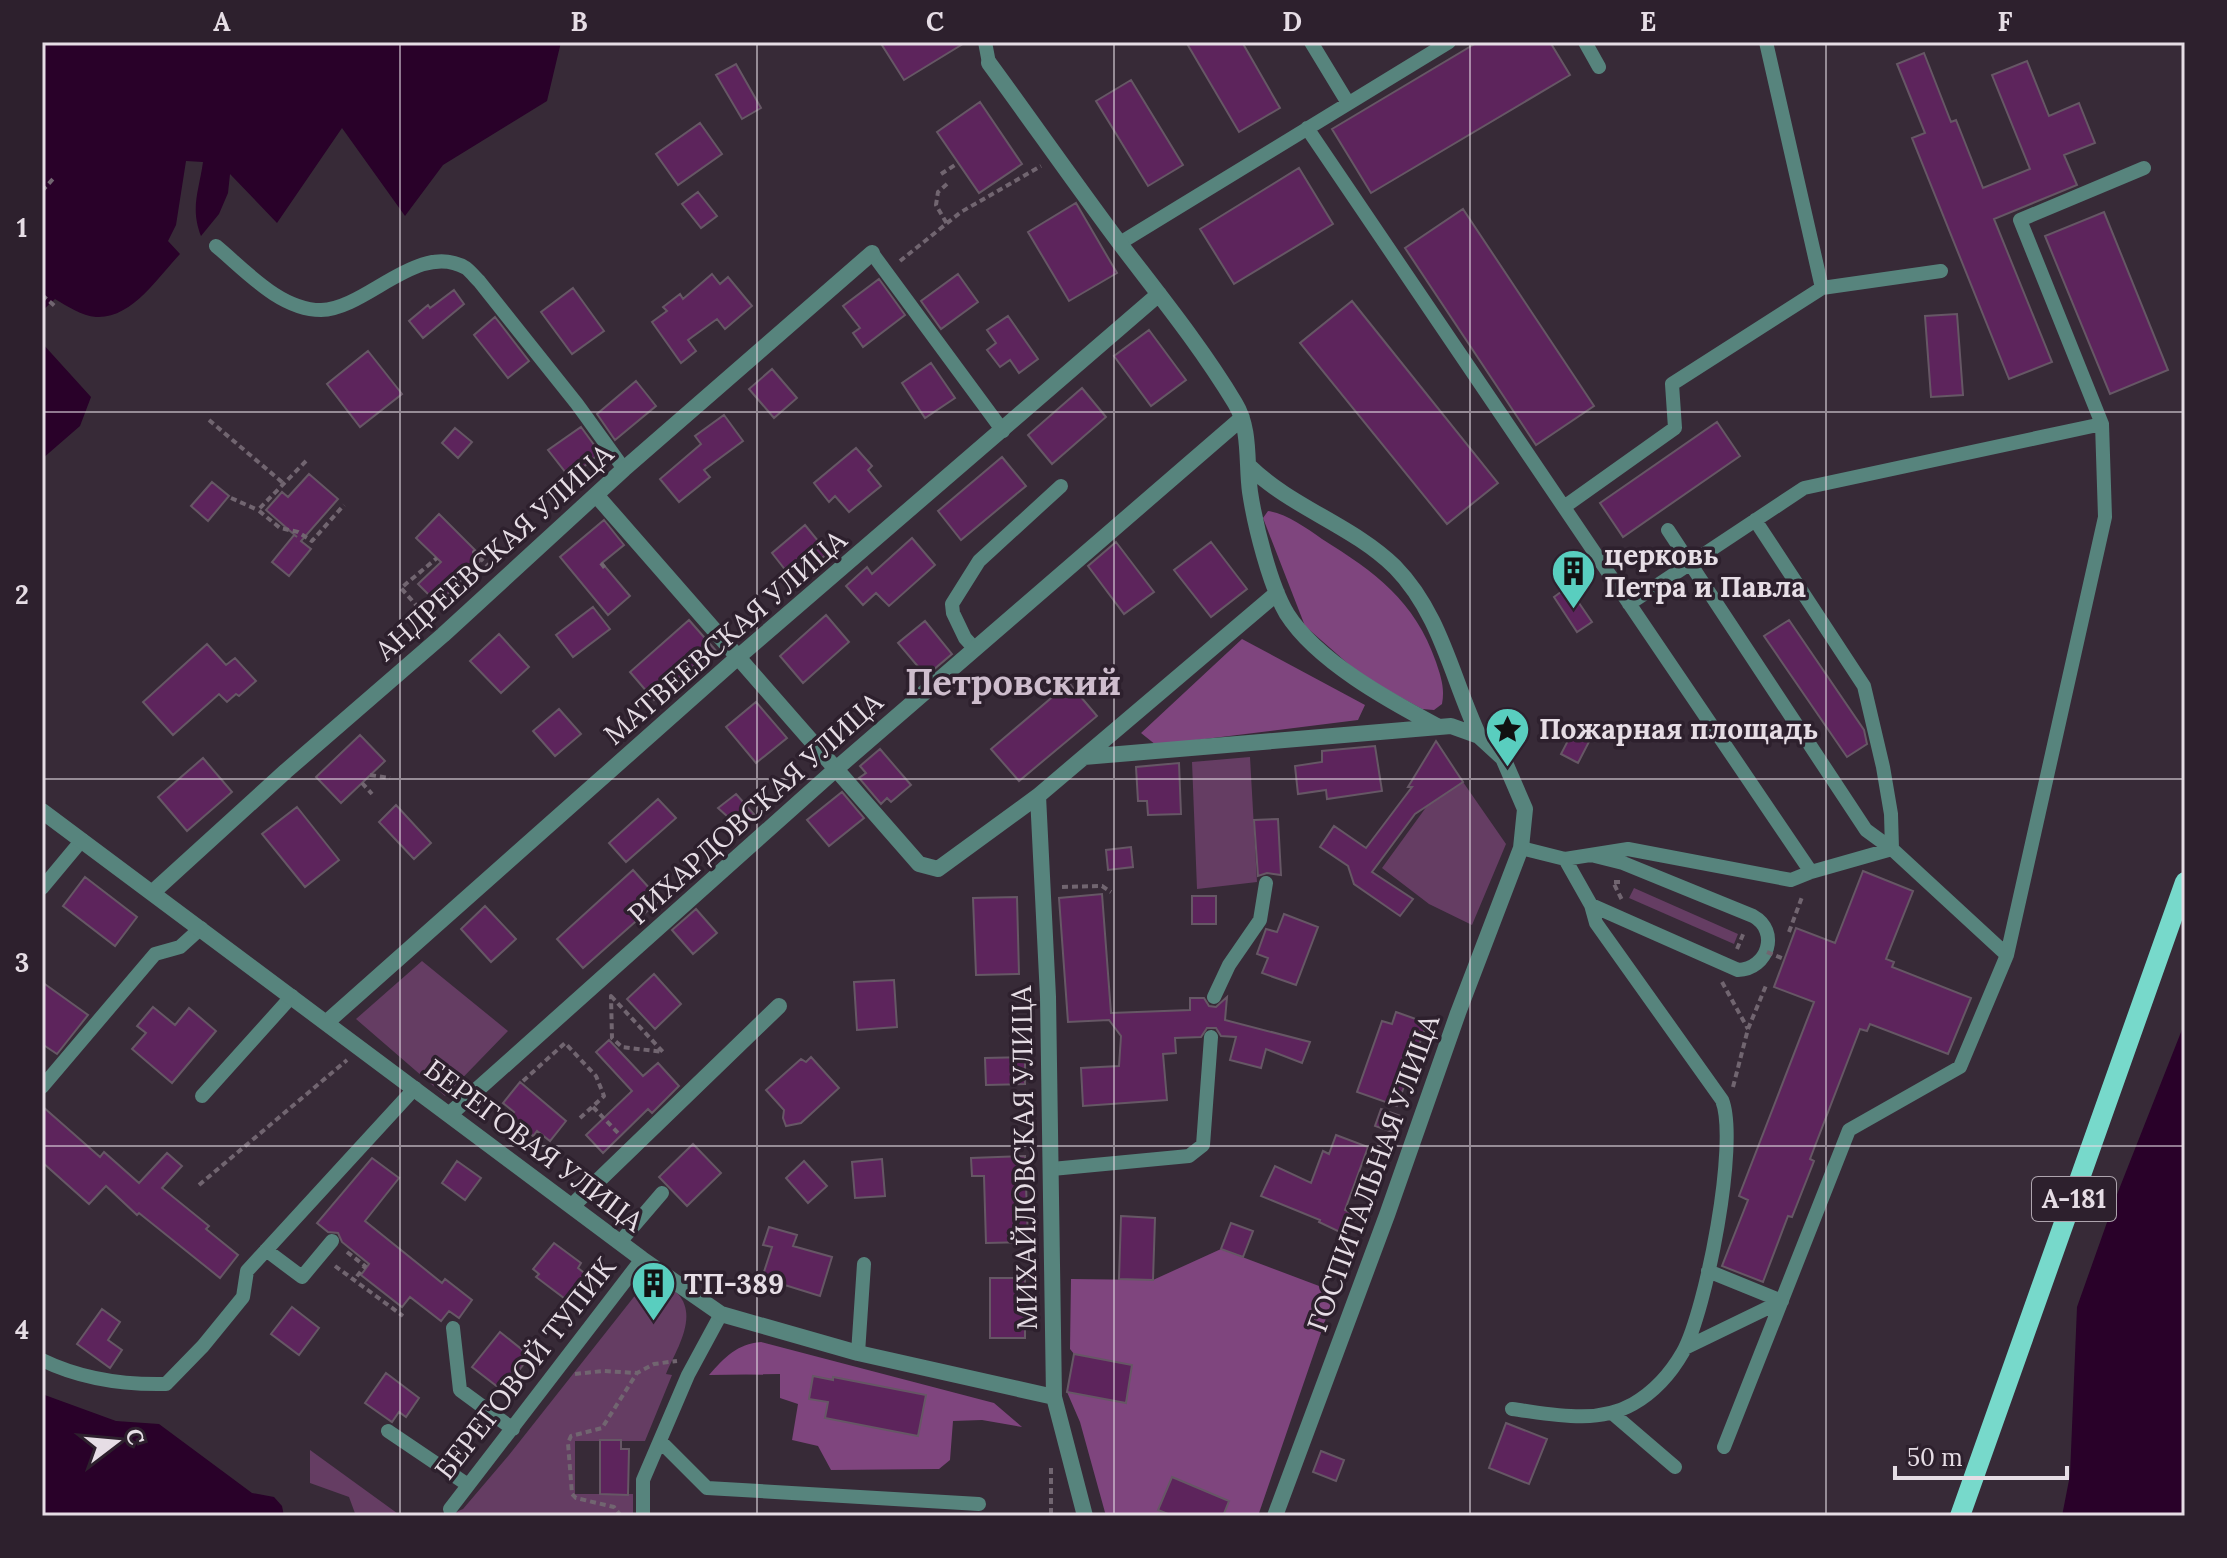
<svg xmlns="http://www.w3.org/2000/svg" width="2227" height="1558" font-family="Lora,serif">
<rect width="100%" height="100%" fill="#372a37"/>
<path fill="#653d63" d="M1250,757L1257,882L1197,889L1192,762Z
M1463,782L1506,844L1472,925L1429,904L1382,868L1427,806Z
M1634,888L1738,934L1734,944L1629,898Z
M422,961L508,1031L445,1096L356,1019Z
M652,1274C660,1281 671,1287 678,1294C699,1317 675,1352 666,1374L672,1375L645,1441H575V1494H633V1516H447L463,1509L509,1455Z
M310,1450L401,1516H356L349,1497L310,1483Z"/>
<path fill="#7f457e" fill-rule="evenodd" d="M1268,511C1287,514 1306,528 1322,539C1375,572 1415,601 1436,662C1441,677 1445,688 1442,704L1434,710L1422,709L1362,676L1305,626L1263,518Z
M1242,639L1365,705L1358,720L1156,745L1141,733Z
M1221,1249L1335,1292L1258,1516H1106L1080,1422L1067,1392L1125,1403L1132,1365L1074,1354L1070,1349L1071,1279L1153,1280Z
M761,1342L994,1403L1022,1427L982,1420L953,1421L950,1460L939,1469L831,1470L818,1446L792,1440L798,1404L780,1398V1374L709,1375C725,1357 737,1344 761,1342ZM834,1377L925,1395H926L828,1402L809,1398Z"/>
<path fill="#290129" d="M42,42H561L547,101L443,165L405,216L342,128L277,223L230,174L228,193L219,214L201,236C190,208 199,191 203,162L186,161L176,225L168,241L180,254C158,277 132,319 96,317C82,316 67,306 55,299L42,311Z
M42,343L91,397L80,426L42,459Z
M2185,1022V1516H2062L2070,1475L2077,1307L2116,1197Z
M42,1394L116,1421L159,1424L252,1493L274,1497L282,1506L284,1516H42Z"/>
<path fill="#5d245c" stroke="#665765" stroke-width="2" d="M880,42H966L904,80Z
M1186,42H1242L1280,108L1239,132Z
M1478,42H1550L1570,75L1371,193L1332,129Z
M1924,53L1951,122L1956,120L1983,188L2030,169L1992,75L2027,61L2049,116L2079,103L2095,143L2064,155L2077,185L1994,219L2052,362L2009,379L1912,138L1925,133L1897,64Z
M736,64L761,108L742,119L716,75Z
M1131,80L1183,165L1148,186L1096,101Z
M980,102L1022,164L979,193L937,132Z
M700,123L722,154L678,185L656,154Z
M1299,168L1333,224L1234,284L1200,229Z
M698,192L717,216L701,228L682,204Z
M1076,203L1117,273L1069,301L1028,232Z
M1463,209L1594,406L1536,445L1405,248Z
M2104,212L2168,370L2110,394L2045,236Z
M712,274L720,284L728,277L752,306L725,329L717,319L688,340L696,351L681,363L652,322L667,311L663,307L680,294L683,299Z
M958,274L978,302L941,329L921,301Z
M879,279L905,315L863,347L853,333L860,328L843,306Z
M573,288L604,331L572,354L541,312Z
M454,290L464,304L423,338L409,321L428,305L430,308Z
M1352,301L1498,483L1447,524L1300,343Z
M1957,314L1963,395L1931,397L1925,316Z
M1008,316L1038,359L1019,373L1010,360L1000,367L987,350L996,343L987,330Z
M495,317L529,361L508,378L474,335Z
M1149,330L1186,380L1151,406L1114,356Z
M368,351L402,394L360,427L327,384Z
M931,363L955,398L925,418L902,383Z
M772,369L797,398L774,418L749,389Z
M636,381L656,406L615,440L597,414Z
M1082,388L1106,417L1052,464L1028,435Z
M724,415L743,441L704,470L710,477L679,502L660,479L701,444L695,436Z
M1717,422L1740,456L1623,537L1600,503Z
M581,427L600,453L570,478L548,450Z
M455,428L472,442L458,458L442,443Z
M856,448L872,466L868,470L881,486L849,512L835,496L829,502L814,483Z
M1002,457L1026,486L961,540L938,511Z
M309,474L338,499L301,541L311,549L289,576L272,562L294,535L297,537L266,510L282,492L288,497Z
M212,482L229,496L208,521L191,506Z
M439,514L483,558L438,604L418,584L441,562L416,538Z
M604,520L624,545L602,563L630,596L608,615L560,557Z
M805,525L828,553L794,581L772,553Z
M912,538L935,565L889,606L876,593L863,605L846,586L867,567L872,574Z
M1116,542L1154,592L1124,614L1088,566Z
M1211,542L1247,589L1211,617L1174,570Z
M1568,587L1592,622L1577,632L1554,597Z
M593,607L610,629L573,657L556,635Z
M826,615L849,642L803,683L780,656Z
M689,620L718,653L702,668L697,663L654,700L630,672Z
M1789,620L1864,730L1867,744L1847,757L1764,636Z
M925,621L952,654L926,676L898,643Z
M499,634L529,667L501,693L470,661Z
M207,644L226,665L235,658L256,681L239,696L236,694L227,702L219,694L173,735L143,702Z
M1069,683L1097,716L1019,781L991,749Z
M756,702L787,738L756,763L726,727Z
M559,709L581,734L555,756L533,731Z
M1575,727L1592,736L1578,763L1561,754Z
M360,735L385,761L341,803L316,777Z
M1436,741L1463,782L1415,814L1372,872L1413,899L1400,916L1354,884L1348,866L1320,847L1334,826L1366,848L1412,787H1408Z
M1375,746L1382,791L1327,799L1326,790L1298,794L1295,766L1322,762V751Z
M880,749L911,785L891,802L887,798L881,804L859,778L866,773L860,766Z
M203,758L232,792L187,831L158,797Z
M1179,763L1181,814L1148,815L1147,801H1138L1136,767Z
M842,792L864,818L829,846L807,820Z
M736,794L754,814L738,826L718,808Z
M658,799L676,818L626,862L609,843Z
M396,805L431,843L414,859L379,822Z
M297,807L339,860L305,887L262,834Z
M1278,819L1281,875L1267,873L1258,876L1254,820Z
M1131,847L1133,867L1108,870L1106,850Z
M633,870L660,900L583,968L557,939Z
M1863,871L1913,891L1886,959L1894,962L1892,967L1971,998L1948,1054L1870,1024L1867,1031L1860,1029L1810,1159L1814,1161L1792,1217L1788,1216L1763,1282L1722,1266L1748,1200L1739,1196L1814,1002L1774,987L1796,928L1835,943Z
M85,877L137,917L115,946L63,906Z
M1102,894L1111,1013L1190,1010V998H1204L1209,1006L1216,1007L1227,997L1225,1020L1310,1042L1302,1063L1266,1049L1261,1068L1230,1060L1236,1037L1221,1036L1216,1028H1207L1201,1037L1175,1038L1176,1053L1163,1054L1167,1100L1083,1106L1081,1068L1119,1066L1121,1036L1109,1020L1068,1022L1059,898Z
M1192,896H1216V924H1192Z
M1017,897L1019,974L976,975L973,898Z
M485,906L516,939L491,962L461,929Z
M696,909L717,933L693,954L672,930Z
M1284,914L1318,927L1296,985L1262,973L1268,958L1257,954L1266,929L1277,932Z
M654,974L681,1004L655,1029L627,999Z
M894,980L897,1027L857,1030L854,982Z
M42,982L88,1015L57,1054L42,1044Z
M153,1007L175,1025L189,1008L216,1031L172,1083L132,1049L146,1033L137,1026Z
M1396,1012L1427,1023L1397,1106L1357,1092L1382,1021L1392,1024Z
M609,1040L643,1076L658,1063L679,1086L652,1113L648,1109L603,1153L586,1135L632,1091L596,1052Z
M811,1057L839,1088L801,1123L786,1126L783,1118L784,1110L766,1090L801,1059L806,1062Z
M1025,1057V1084L986,1085L985,1058Z
M520,1082L566,1121L550,1141L537,1131L533,1136L509,1117L514,1112L503,1103Z
M42,1106L100,1157L104,1152L139,1183L167,1153L182,1166L162,1188L209,1226L206,1229L238,1255L220,1278L139,1213L137,1215L106,1186L89,1204L42,1162Z
M1381,1109L1401,1116L1395,1133L1375,1126Z
M1336,1135L1368,1147L1345,1210L1354,1214L1346,1235L1319,1222L1320,1220L1261,1196L1275,1166L1311,1183L1323,1151L1329,1154Z
M693,1144L721,1173L687,1206L659,1177Z
M1025,1156L1028,1242L986,1243L984,1176H972L971,1158Z
M372,1158L399,1178L365,1221L442,1283L445,1279L472,1300L459,1318L449,1311L441,1321L410,1297L402,1307L361,1275L369,1264L342,1242L338,1233L328,1232L317,1223Z
M882,1159L885,1196L855,1198L852,1162Z
M457,1161L481,1178L465,1200L442,1183Z
M804,1161L827,1186L808,1203L786,1178Z
M1121,1216L1155,1218L1153,1280L1119,1279Z
M1231,1223L1253,1231L1243,1257L1221,1249Z
M769,1227L797,1235L793,1246L832,1257L820,1296L762,1278L772,1247L763,1245Z
M554,1243L581,1263L578,1268L588,1276L568,1301L536,1277L539,1274L533,1269Z
M990,1278H1025V1338H990Z
M292,1307L319,1328L299,1355L271,1334Z
M102,1309L120,1322L108,1340L122,1350L110,1368L77,1344Z
M500,1332L530,1356L503,1391L472,1367Z
M1074,1354L1132,1365L1126,1403L1067,1392Z
M386,1373L419,1398L406,1417L399,1412L392,1422L365,1403Z
M813,1376L833,1380V1377L926,1395L918,1436L825,1418L828,1402L809,1399Z
M1506,1423L1547,1439L1529,1484L1489,1468Z
M600,1440H621V1449H629L628,1495L600,1494Z
M1321,1451L1344,1460L1336,1481L1313,1472Z
M1172,1477L1229,1501L1223,1516H1173L1158,1510Z"/>
<g fill="none" stroke-linecap="round" stroke-linejoin="round">
<path stroke="#716570" stroke-width="4" stroke-dasharray="6 4" stroke-linecap="butt" d="M941,174L958,163
M947,184L938,192L936,205L947,224
M42,191L53,179
M900,261L961,212L1041,166
M42,295L56,307
M209,420L283,483
M306,461L258,510L280,528L298,532L312,541L344,505
M231,498L258,510
M477,552H474L490,568
M601,563L607,571
M432,623L401,588L437,558
M370,775L390,778
M362,783L372,794
M1620,882H1613L1622,900
M1062,887L1102,886L1111,892
M1789,932L1802,897
M1737,949L1744,932
M1722,982L1748,1029
M611,996L663,1052L622,1047L612,1038Z
M523,1081L565,1043L596,1076L604,1096L579,1119
M1733,1087L1748,1029L1767,983
M593,1107L619,1134
M199,1185L347,1060
M347,1252L365,1266L354,1280
M335,1266L403,1316
M575,1374L603,1371L637,1373
M1051,1468V1516
M621,1516L614,1507L576,1498L572,1494L568,1443L571,1436L602,1428L637,1373L654,1364L677,1361"/>
<path stroke="#57847d" stroke-width="14" d="M985,42L989,63
M1311,42L1348,103
M1585,42L1599,67
M1307,128L1811,872
M1120,243L1449,42
M216,246C245,270 280,310 321,310C367,309 418,240 466,268C470,271 475,277 479,281L577,404L624,469
M872,253L1003,431
M1822,288L1941,271
M1564,507L1675,428L1672,384L1822,288L1766,42
M1755,520L1864,686L1883,767L1891,814L1892,849
M1668,530L1866,830L1892,849
M1629,604L1804,488L2102,424L2020,220L2144,168
M975,649L965,638L953,613L952,604L979,561L1061,486
M1521,848L1565,859L1628,849L1791,880L1811,872L1892,849L2007,955
M42,888L82,840
M1591,905L1738,970C1768,969 1780,931 1753,916L1623,863L1595,856
M1214,997L1229,965L1260,920L1266,883
M42,1087L155,954L180,947L201,928
M202,1096L292,996
M1052,1169L1189,1156L1203,1145L1211,1037
M620,1242L662,1193
M266,1250L302,1277L332,1241
M1708,1271L1782,1301
M453,1328L460,1390L513,1429
M1685,1348L1782,1301
M858,1353L864,1264
M42,1360C81,1379 123,1385 166,1384L203,1346L243,1297L247,1271L415,1088
M1512,1409C1551,1414 1596,1425 1633,1404C1654,1392 1671,1373 1683,1352C1706,1310 1739,1142 1722,1100L1596,923L1591,905L1565,859
M1612,1413L1675,1467
M388,1431L468,1485
M660,1441L707,1488L979,1504
M1724,1447L1849,1130L1960,1067L2007,955L2105,517L2102,424
M450,1509L642,1259
M643,1516V1480L688,1375L721,1314"/>
<path stroke="#57847d" stroke-width="16" d="M989,63C1033,123 1076,185 1121,245C1160,296 1202,348 1235,403C1251,429 1246,463 1250,492C1255,525 1270,586 1287,614C1317,661 1388,700 1437,726
M1249,466C1292,508 1352,525 1395,567C1441,614 1452,679 1479,736
M597,496L919,864L938,869L1038,796L1277,593
M1084,757L1451,726L1479,736L1503,758L1525,809L1521,848L1458,1013L1387,1215L1275,1516
M1038,796L1048,997L1054,1397L1085,1516
M42,811L642,1259L721,1314L858,1353L1054,1397
M153,892L286,771L443,635L624,469L872,253
M327,1022L737,658L1159,294
M450,1114L836,769L1242,418
M572,1206L779,1006"/>
<path stroke="#77d9cb" stroke-width="20" d="M1960,1516L2185,882"/>
<path stroke="#716570" stroke-width="4" stroke-dasharray="6 4" stroke-linecap="butt" d="M1767,952L1784,959"/>
</g>
<path fill="none" stroke="#e6dde5" stroke-width="2" stroke-opacity="0.55" d="M400,42V1516M757,42V1516M1114,42V1516M1470,42V1516M1826,42V1516M42,412H2185M42,779H2185M42,1146H2185"/>
<defs>
<symbol id="building-pin" viewBox="-11 -11 22 30"><path d="M0 17L-7.5 6A9.5 9.5 0 1 1 7.5 6Z" fill="#59cebf" stroke="#2d202d"/><path d="M-4-6H4V6H1V3H-1V6H-4ZM-2.5-4.3h1.7v1.8h-1.7ZM.8-4.3h1.7v1.8H.8ZM-2.5-1h1.7V.8h-1.7ZM.8-1h1.7V.8H.8Z" fill="#111"/></symbol>
<symbol id="sight-pin" viewBox="-11 -11 22 30"><path d="M0 17L-7.5 6A9.5 9.5 0 1 1 7.5 6Z" fill="#59cebf" stroke="#2d202d"/><path d="M0-6L1.8-2.2L6-1.7L2.9 1.2L3.7 5.4L0 3.3L-3.7 5.4L-2.9 1.2L-6-1.7L-1.8-2.2Z" fill="#111"/></symbol>
</defs>
<g fill-rule="evenodd">
<use href="#building-pin" x="1548" y="546" width="51" height="69"/>
<use href="#sight-pin" x="1482" y="704" width="51" height="69"/>
<use href="#building-pin" x="628" y="1258" width="51" height="69"/>
</g>
<g text-anchor="middle" stroke-width="7" stroke-linejoin="round" paint-order="stroke">
<rect fill="#2d202d" stroke="#aea4ae" stroke-width="2" x="2032" y="1177" width="84" height="44" rx="6"/>
<g font-size="26" font-weight="bold" fill="#e6dde5">
<text x="2074" y="1208">А-181</text>
</g>
<g font-size="28" fill="#e6dde5" stroke="#2d202d">
<text transform="translate(494 552) rotate(-42)" y="10">АНДРЕЕВСКАЯ УЛИЦА</text>
<text transform="translate(725 637) rotate(-41)" y="10">МАТВЕЕВСКАЯ УЛИЦА</text>
<text transform="translate(755 808) rotate(-42)" y="10">РИХАРДОВСКАЯ УЛИЦА</text>
<text transform="translate(534 1145) rotate(37)" y="10">БЕРЕГОВАЯ УЛИЦА</text>
<text transform="translate(1024 1158) rotate(-91)" y="10">МИХАЙЛОВСКАЯ УЛИЦА</text>
<text transform="translate(1373 1173) rotate(-70)" y="10">ГОСПИТАЛЬНАЯ УЛИЦА</text>
<text transform="translate(525 1368) rotate(-52)" y="10">БЕРЕГОВОЙ ТУПИК</text>
</g>
<g font-size="28" font-weight="bold" fill="#e6dde5" stroke="#2d202d" text-anchor="start">
<text x="1604" y="565">церковь<tspan x="1604" dy="32">Петра и Павла</tspan></text>
<text x="1539" y="739">Пожарная площадь</text>
<text x="684" y="1294">ТП-389</text>
</g>
<g font-size="36" font-weight="bold" fill="#cebdcd" stroke="#2d202d">
<text x="1013" y="695">Петровский</text>
</g>
</g>
<rect width="2227" height="1558" fill="none" stroke="#2d202d" stroke-width="88"/>
<g transform="translate(116 1442) rotate(74)" stroke="#2d202d" stroke-width="6" paint-order="stroke">
<path d="M0-6L14 30L0 20L-14 30Z" fill="#e6dde5"/>
<text y="-12" font-size="22" font-weight="bold" text-anchor="middle" fill="#e6dde5">С</text>
</g>
<path d="M1895 1466v12h172v-12" fill="none" stroke="#e6dde5" stroke-width="4"/>
<text x="1907" y="1466" font-size="24" fill="#e6dde5" stroke="#2d202d" stroke-width="6" paint-order="stroke">50 m</text>
<rect x="44" y="44" width="2139" height="1470" fill="none" stroke="#e6dde5" stroke-width="3"/>
<g font-size="26" text-anchor="middle" font-weight="bold" fill="#e6dde5">
<text x="222" y="31">A</text>
<text x="579" y="31">B</text>
<text x="935" y="31">C</text>
<text x="1292" y="31">D</text>
<text x="1648" y="31">E</text>
<text x="2005" y="31">F</text>
<text x="22" y="237">1</text>
<text x="22" y="604">2</text>
<text x="22" y="972">3</text>
<text x="22" y="1339">4</text>
</g>
</svg>
